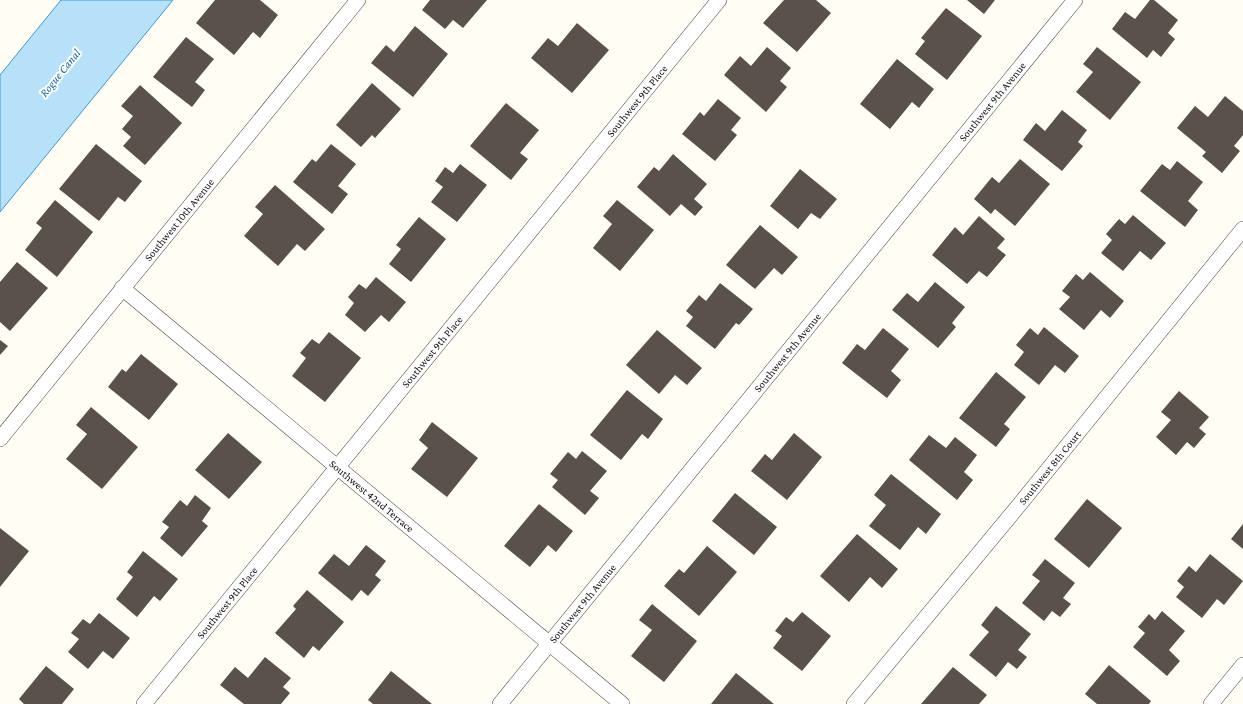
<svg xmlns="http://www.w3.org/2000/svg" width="1243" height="704" font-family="'Crimson Pro',serif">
<rect width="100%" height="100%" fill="#fffdf4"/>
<path fill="#b7e1f8" stroke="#3c99d1" d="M61,0H173L0,212V75Z"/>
<path fill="#5a514c" d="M215,0H260L278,15L260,38L253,32L234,55L196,23Z
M430,0H487L463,28L453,20L445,29L422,10Z
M784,0H816L831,13L797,52L763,23Z
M967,0H995L984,14Z
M1150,0H1154L1178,20L1168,33L1175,39L1161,57L1153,50L1147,58L1112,29L1125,12L1135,19Z
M946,8L982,36L947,80L915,54L925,41L921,38Z
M577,23L609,50L572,93L531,58L548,38L558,46Z
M415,26L448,54L413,97L371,63L386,45L394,52Z
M186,37L214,59L195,82L205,90L192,107L153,77Z
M767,47L791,68L780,81L787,87L766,112L724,75L740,56L751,66Z
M1097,47L1141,82L1110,120L1076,92L1093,72L1083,64Z
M897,59L934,89L919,108L912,102L890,129L860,104Z
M372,83L401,109L375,138L372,135L361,147L336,125Z
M140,85L182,123L145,165L123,146L131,137L122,129L133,116L121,106Z
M1225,96L1243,111V135L1234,146L1240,151L1222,173L1202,156L1206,152L1177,128L1195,106L1208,117Z
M718,99L741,118L731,130L737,135L715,161L682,134L700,112L704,116Z
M506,103L539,130L520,153L528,159L511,180L470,146Z
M1062,110L1087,130L1078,142L1083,146L1062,171L1023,140L1036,123L1045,131Z
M96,144L142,181L125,202L118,197L99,221L59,189Z
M331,144L356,164L338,186L348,194L332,214L293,182L312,159L316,162Z
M673,154L707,184L694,199L703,207L695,216L681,204L670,216L637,187L654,167L659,171Z
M1020,159L1050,184L1015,226L995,209L991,214L974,199L992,177L999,183Z
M1177,161L1203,182L1188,201L1198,210L1185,227L1140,191L1162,164L1170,170Z
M460,164L487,185L457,222L431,202L443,187L435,181L445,167L453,173Z
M800,169L837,199L820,219L811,213L798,229L770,206Z
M275,185L325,229L305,251L297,244L278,266L244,236L263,214L255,207Z
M55,200L93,232L57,277L25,250L42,228L36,223Z
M617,200L654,230L620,271L593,248L612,224L603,216Z
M1133,215L1166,243L1151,260L1140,251L1123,271L1101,253L1112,240L1106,234L1119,219L1125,224Z
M979,216L1005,239L997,248L1006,255L987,277L979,271L967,284L932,255L955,227L963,235Z
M419,217L446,239L411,282L389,264L401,249L396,245Z
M760,225L798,257L782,275L774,268L755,289L726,265Z
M17,262L48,288L10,331L0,322V282Z
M1090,272L1124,301L1110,318L1101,310L1084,330L1059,309L1070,297L1062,291L1076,274L1083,280Z
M376,277L406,302L389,322L381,315L365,332L345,315L354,303L348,297L359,284L366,289Z
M935,282L965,307L952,323L956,327L938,348L892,310L907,293L918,302Z
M720,283L753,309L739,325L736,323L715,349L686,326L693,317L686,311L699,295L706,301Z
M1044,327L1079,356L1065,373L1055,365L1039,385L1014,365L1024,352L1016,345L1030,328L1038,335Z
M883,328L909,349L891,371L901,380L887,398L842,363L857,344L865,350Z
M657,330L702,368L687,385L675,375L659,394L626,365Z
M329,332L361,358L325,402L292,376L306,358L300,353L312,339L319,344Z
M0,340L8,346L0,355Z
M141,354L178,384L149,420L108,387L122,369L126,372Z
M996,372L1026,397L1004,424L1010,429L996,447L959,418Z
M627,390L663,419L648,439L642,434L621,460L590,435Z
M1179,391L1209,417L1199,428L1206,434L1194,448L1187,442L1176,455L1156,437L1171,420L1161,412Z
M91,407L138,447L102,489L66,459L87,434L76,425Z
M432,422L478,458L447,497L411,469L428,448L419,440Z
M228,433L262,462L229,499L195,470Z
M794,433L822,457L787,500L751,471L765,454L772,460Z
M929,435L946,448L955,437L977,455L964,472L973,480L957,500L909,460Z
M582,451L607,471L590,491L599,498L585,515L552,487L558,480L550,474L568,452L576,459Z
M891,474L941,514L926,534L918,527L900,550L869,526L886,505L874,495Z
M735,493L777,527L754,555L712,521Z
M195,495L211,508L202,521L208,526L182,557L160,538L169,527L162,522L180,500L187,506Z
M1087,499L1122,528L1089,568L1054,539Z
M539,504L573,531L556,552L548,545L530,567L504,546Z
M1243,524V549L1231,539Z
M0,528L29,551L0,587Z
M857,534L898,569L882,588L870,577L849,602L820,576Z
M366,545L386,561L375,575L381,580L368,596L361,590L352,601L318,573L334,554L349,566Z
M707,546L737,572L699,616L664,586L679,569L684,573Z
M143,551L178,579L160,601L154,596L137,617L116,599L133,577L127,572Z
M1210,554L1243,581L1224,605L1217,599L1202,618L1176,597L1184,587L1177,581L1189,566L1196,572Z
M1045,559L1075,583L1063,598L1071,604L1060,617L1052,611L1044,621L1022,603L1040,581L1032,575Z
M307,590L344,622L319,651L313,646L304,658L275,633L296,609L293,606Z
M652,604L697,641L664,682L631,656L652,630L639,620Z
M996,606L1031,634L1018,650L1027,657L1017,669L1008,662L996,677L969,655L989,632L981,625Z
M1162,611L1185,631L1169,650L1180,661L1167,676L1133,647L1145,633L1138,627L1149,614L1155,620Z
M802,612L831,636L802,671L773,648L782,636L775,631L786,617L793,622Z
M99,613L130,638L113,659L103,651L88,669L68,652L79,639L71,633L83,619L90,624Z
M265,657L291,678L283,687L290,693L281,704H244L220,685L235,667L248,678Z
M1109,665L1151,701L1149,704H1097L1085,694Z
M46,666L74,689L62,704H24L19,699Z
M953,667L987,695L979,704H921Z
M391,671L432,704H373L368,700Z
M736,673L774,704H711Z"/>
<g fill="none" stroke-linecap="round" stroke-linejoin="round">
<defs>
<g id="minor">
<path id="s1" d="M122,288L622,704"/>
<path id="s2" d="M0,439L358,0"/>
<path id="s3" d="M144,704L719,0"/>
<path id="s4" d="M500,704L1075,0"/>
<path id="s5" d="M854,704L1020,504L1243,229"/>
<path d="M1211,704L1243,665"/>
</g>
</defs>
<use href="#minor" stroke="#444" stroke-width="16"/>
<use href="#minor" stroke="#fff" stroke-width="15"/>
</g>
<g text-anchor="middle" stroke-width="4" stroke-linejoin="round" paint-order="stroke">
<g font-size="11" fill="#111" stroke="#fff">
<text dy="4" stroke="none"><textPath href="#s3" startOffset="779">Southwest 9th Place</textPath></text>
<text dy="4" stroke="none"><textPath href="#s4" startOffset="778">Southwest 9th Avenue</textPath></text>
<text dy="4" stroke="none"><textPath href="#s2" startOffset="283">Southwest 10th Avenue</textPath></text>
<text dy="4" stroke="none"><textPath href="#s3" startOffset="455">Southwest 9th Place</textPath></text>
<text dy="4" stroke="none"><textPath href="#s4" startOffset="454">Southwest 9th Avenue</textPath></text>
<text dy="4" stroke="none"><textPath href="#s5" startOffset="307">Southwest 8th Court</textPath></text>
<text dy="4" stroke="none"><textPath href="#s1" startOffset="325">Southwest 42nd Terrace</textPath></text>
<text dy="4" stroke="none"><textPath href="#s3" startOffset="131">Southwest 9th Place</textPath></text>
<text dy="4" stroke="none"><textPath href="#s4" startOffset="130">Southwest 9th Avenue</textPath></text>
</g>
<g font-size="12" font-style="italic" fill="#156ba7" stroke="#fff">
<text transform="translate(60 73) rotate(-51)" y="4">Rogue Canal</text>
</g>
</g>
</svg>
